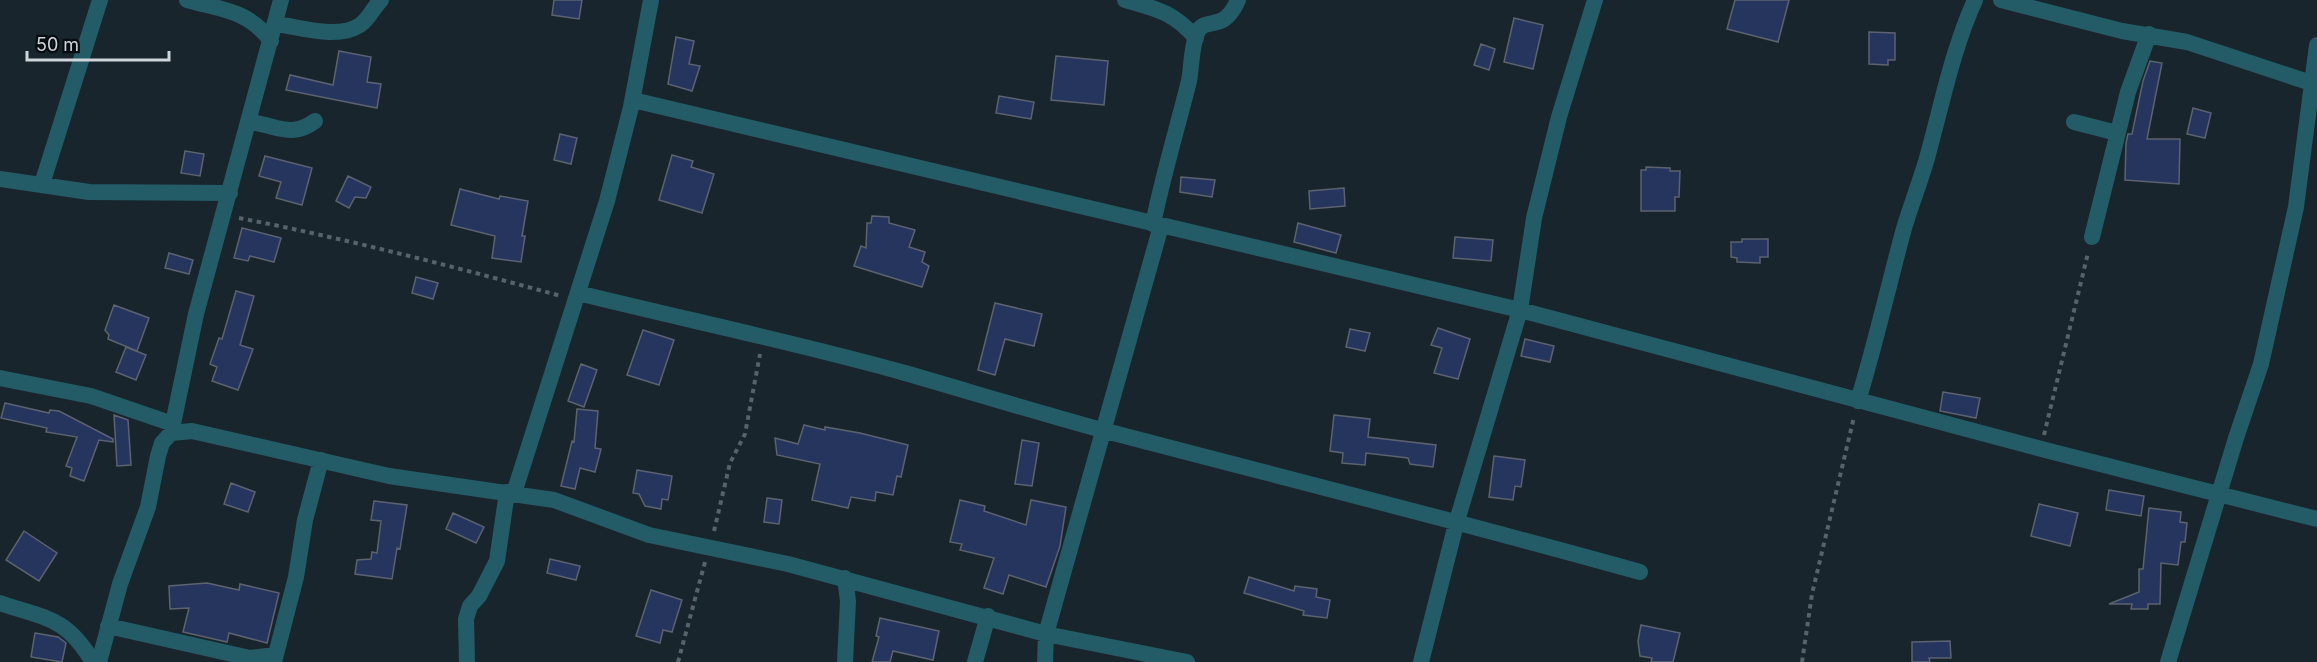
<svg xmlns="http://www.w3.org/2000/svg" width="2317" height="662" font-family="Inter,sans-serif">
<rect width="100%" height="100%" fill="#19252d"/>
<path fill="#25355e" stroke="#5c626f" stroke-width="1.5" d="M554,0H582L579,19L552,15Z
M1735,0H1789L1778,42L1727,29Z
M1514,18L1543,25L1533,69L1504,62Z
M1869,32L1895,33V60H1888V65L1869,64Z
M676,37L694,41L689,64L700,66L692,91L668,84Z
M1481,44L1495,49L1489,70L1474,65Z
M339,51L371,57L367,82L381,84L377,108L286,90L290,75L333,85Z
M1056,56L1108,61L1104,105L1051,100Z
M2150,61L2162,63L2147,139H2180L2179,184L2125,180L2126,143L2128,134H2132L2143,81Z
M999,96L1034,102L1031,119L996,113Z
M2193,108L2211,113L2205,138L2187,134Z
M560,134L577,138L571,164L554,160Z
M185,151L204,154L200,176L181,173Z
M672,155L693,161L691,167L714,174L702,213L659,200Z
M265,156L312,168L302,205L276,198L281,182L259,176Z
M1646,167L1670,168V171H1680L1679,197H1675V211H1641V170H1646Z
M348,176L371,187L366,198L355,197L349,208L336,201Z
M1181,177L1215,180L1212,197L1180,192Z
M1344,188L1345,206L1310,209L1309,191Z
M460,189L499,199L500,196L528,201L522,236H525L521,262L492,258L495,236L451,225Z
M872,216L889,217V223L915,230L909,247L925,252L922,262L929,266L922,287L854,266L861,246L866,248L867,223H871Z
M1298,223L1341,235L1336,253L1294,242Z
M242,228L281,238L274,262L250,256L248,261L234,258Z
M1455,237L1493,240L1491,261L1453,258Z
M1742,239H1768V257H1760V263L1737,262V258L1731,257V242H1742Z
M169,253L193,260L189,274L165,268Z
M416,277L438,283L433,299L412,293Z
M236,291L254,296L240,345L253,349L238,390L212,381L217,367L210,364L219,338L222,339Z
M995,303L1042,314L1034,346L1005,339L995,375L978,370Z
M114,305L149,318L137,351L108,339L109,335L105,330Z
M1438,328L1470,339L1458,379L1434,373L1442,348L1431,345Z
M1350,329L1370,333L1365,351L1346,347Z
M643,330L674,340L659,385L627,375Z
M1525,339L1554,346L1550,362L1521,356Z
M126,347L146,355L136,380L116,372Z
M581,364L597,370L584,407L568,401Z
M1943,392L1980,398L1976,418L1940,411Z
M5,403L49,413L50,410L59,411L113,439V442L99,440L84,481L70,476L72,468L66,466L77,437L46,432L47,428L1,418Z
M577,409L598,411L595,448L601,449L595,472L580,468L575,489L561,486L572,441L574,442Z
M114,415L128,420L131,465L117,466Z
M1334,415L1370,419L1368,437L1436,445L1433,467L1410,464L1408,458L1366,453L1365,465L1342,463L1343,453L1330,451Z
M804,425L825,430V427L860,433L908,445L901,477L897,476L893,495L876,492L875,501L851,497L848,508L812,500L820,464L777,455L775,438L798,444Z
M1022,440L1039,443L1032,486L1015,484Z
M1494,456L1525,460L1521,487L1515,486L1513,500L1489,497Z
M637,470L672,476L668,500L662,499L661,509L645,506L639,494L633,493Z
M231,483L255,492L248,512L224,504Z
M2109,490L2144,496L2141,516L2106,510Z
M767,498L782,500L779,524L764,522Z
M960,500L985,506L984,511L1026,525L1031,500L1066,507L1060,546L1046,587L1009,575L1003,594L984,588L994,558L960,550L962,544L950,542Z
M374,501L407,505L400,549L397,548L392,579L355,574L357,560L371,559L372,552L377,553L381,521L371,520Z
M2039,504L2078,513L2070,546L2031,536Z
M2149,508L2181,512L2180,522L2187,523L2185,542H2181L2178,565L2161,563L2160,604H2148V609H2131L2132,604H2109L2139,592V569H2143Z
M453,513L484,527L476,543L446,529Z
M24,531L57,553L39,581L6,560Z
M550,559L580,566L576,580L547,573Z
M1249,577L1294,591L1295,586L1317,589L1316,597L1330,600L1327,618L1303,615L1304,611L1244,593Z
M207,583L239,590L240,584L279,593L267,643L229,633L227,642L183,632L189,608L170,609L169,586Z
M651,590L682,600L672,632L663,630L660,643L636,636Z
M880,618L939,631L933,660L893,651L890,662H872L879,637L876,636Z
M1641,625L1680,633L1673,662H1651L1652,658L1640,656L1638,641Z
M35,633L58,637L66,643L62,662L31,657Z
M1950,641L1951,658H1929L1930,662H1912V642Z"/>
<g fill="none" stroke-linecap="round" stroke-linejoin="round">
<path stroke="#586269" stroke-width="4" stroke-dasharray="4.5 4.5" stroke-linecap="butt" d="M239,218C348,239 455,267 561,296
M2044,435L2088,253
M714,531L730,463L745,434L760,354
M678,662L705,562
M1802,662L1812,594L1854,417"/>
<path stroke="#235c67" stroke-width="16" d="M187,0C222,10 248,10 271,41
M1125,0C1157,9 1173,12 1196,38
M2001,0L2122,31L2187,42L2317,85
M276,24C300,27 338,40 360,25C369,19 373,8 381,0
M633,100L1520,310L2053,452L2317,519
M249,122C277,125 291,139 315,121
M2074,122L2117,133
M0,179L89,192L230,193
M42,184L100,0
M1153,224C1163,175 1177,129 1189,81C1192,66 1191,45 1198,31C1207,16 1223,34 1238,0
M2092,237L2128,92L2149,34
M578,293C687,320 798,343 905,373C971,392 1036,412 1102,430C1281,477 1461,522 1640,572
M0,378L91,396L173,424
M1858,401C1875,345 1888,288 1903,232C1910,207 1920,183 1927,158C1942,104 1952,51 1975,0
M171,433L192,431L389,476L554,500L649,535L788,564L1046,634L1187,662
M514,493L607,201L631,107L651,0
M845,578L848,601L845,662
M0,603C47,619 66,617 93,662
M108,626L250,658L275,655
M99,662L120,584L148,507L158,456L162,443L171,433L196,314L281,0
M274,662L296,577L305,520L321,460
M467,662L466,619L470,606L479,596L497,561L507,492
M975,662L988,616
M1045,662L1046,634L1161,226
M1421,662L1456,524L1520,310L1534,218L1559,117L1595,0
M2168,662L2236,438L2261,364L2296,207L2317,45"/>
</g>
<path d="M27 51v9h142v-9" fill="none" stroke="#ced5db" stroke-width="3"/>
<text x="36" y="51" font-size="18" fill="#ced5db" stroke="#080d11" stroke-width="4.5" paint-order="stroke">50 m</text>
</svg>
